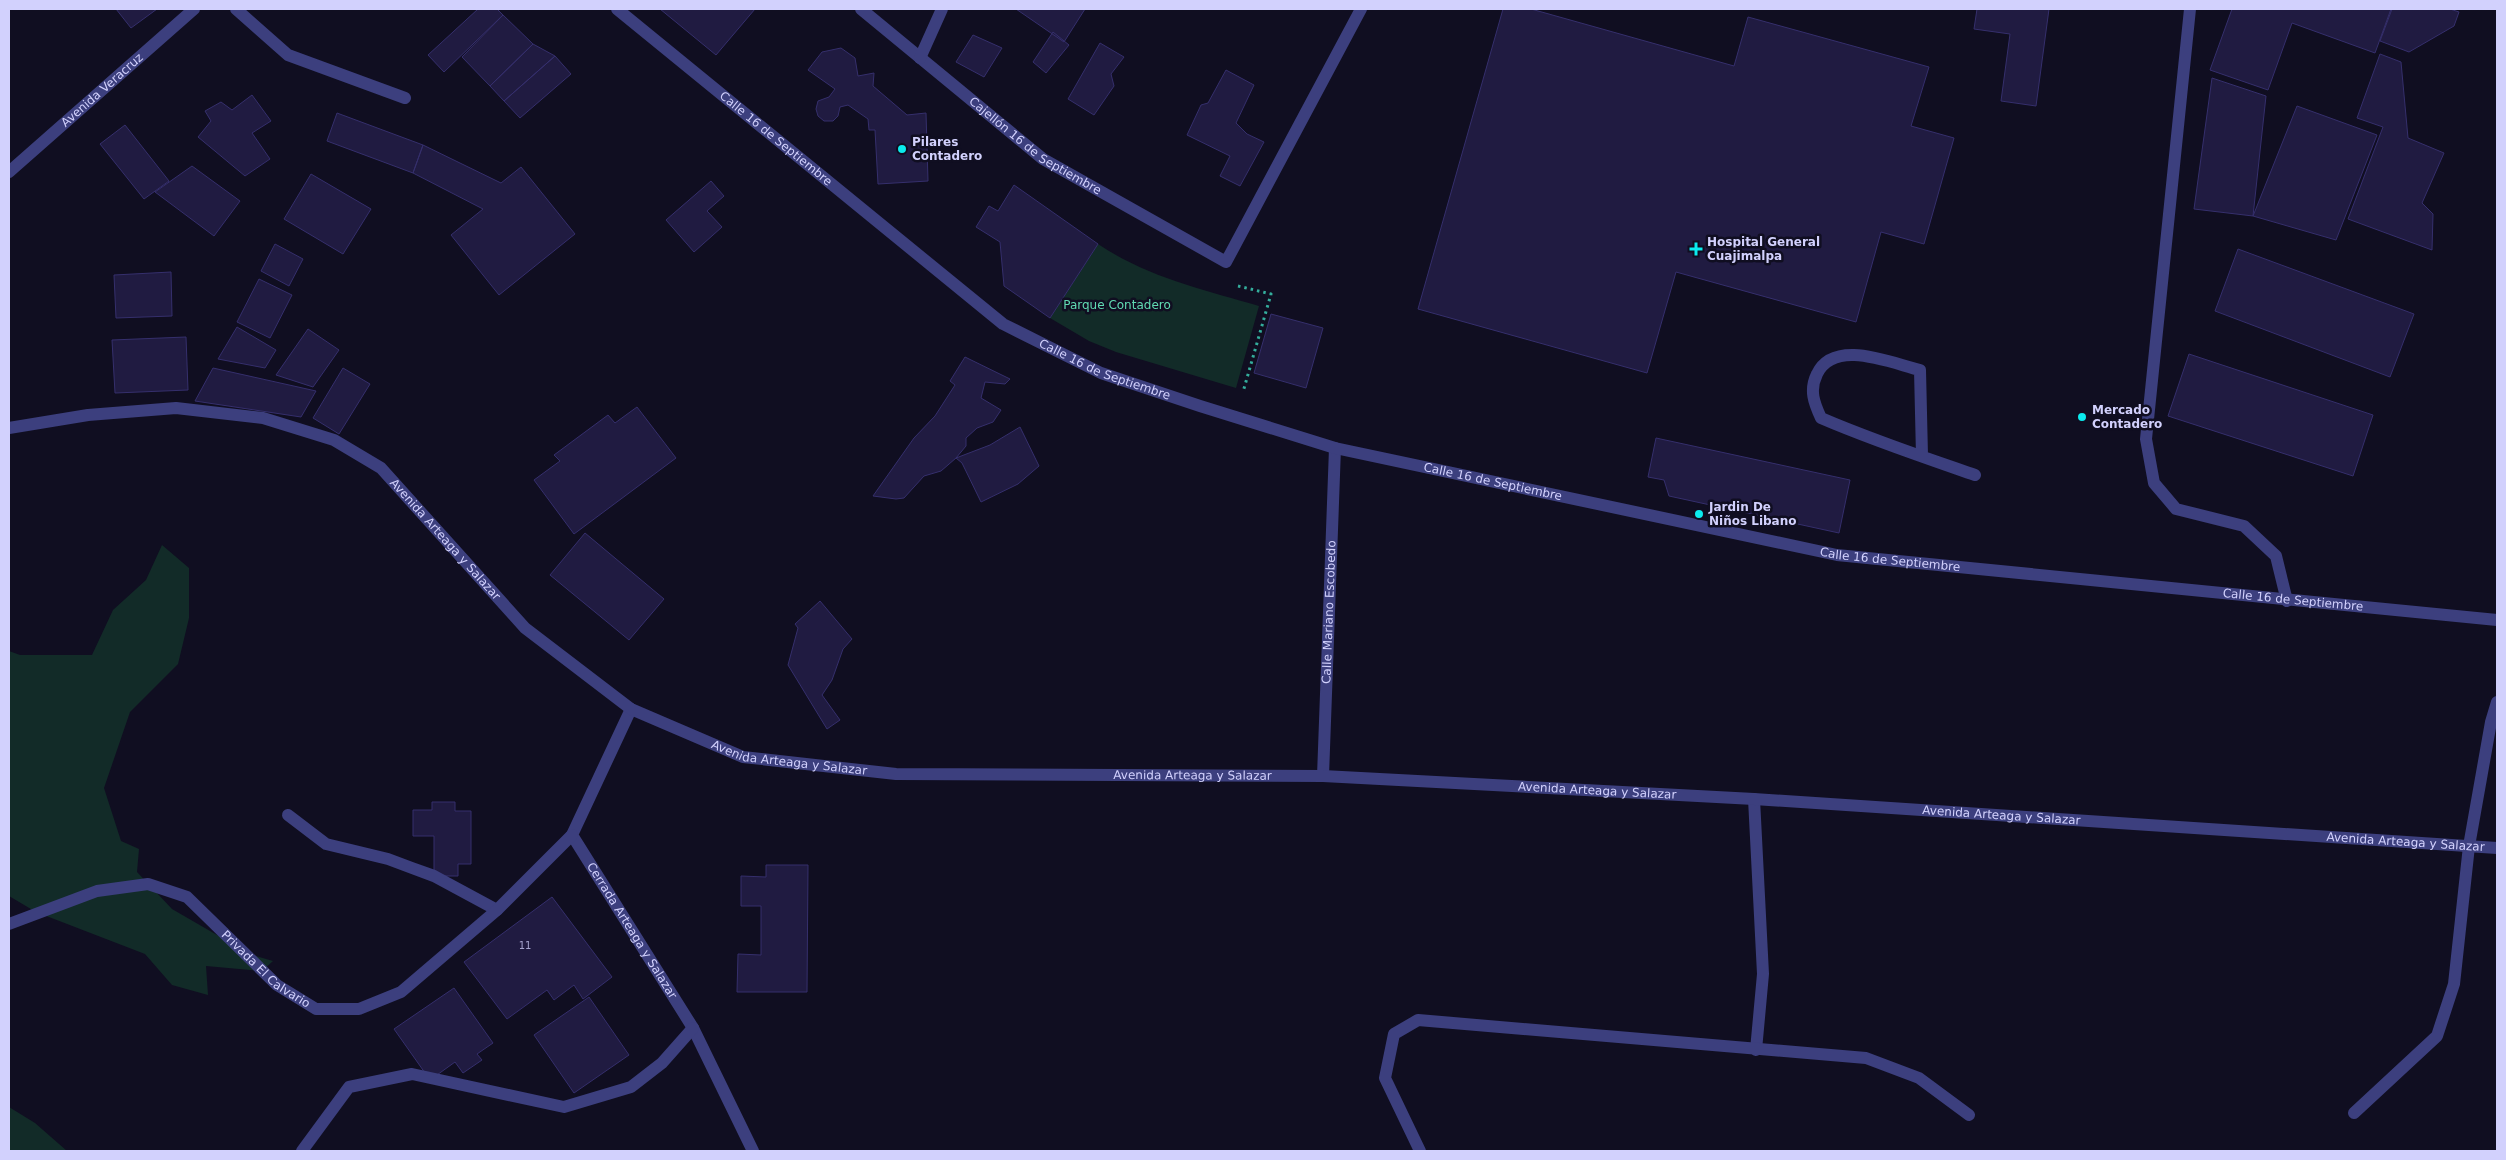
<svg xmlns="http://www.w3.org/2000/svg" width="2506" height="1160" font-family="'DejaVu Sans',sans-serif">
<rect width="100%" height="100%" fill="#100e21"/>
<path fill="#122b28" d="M1098,244C1147,277 1204,290 1259,306L1236,388L1116,352L1089,341L1050,318Z
M162,545L189,568V618L178,664L130,712L104,788L121,841L139,849L137,872L172,909L236,946L239,951L273,961L262,971L206,966L208,995L172,985L145,954L36,912L9,896V651L20,655H92L113,610L146,580Z
M9,1107L35,1123L67,1151H9Z"/>
<path fill="#201b41" stroke="#352f6c" d="M116,9H157L131,28Z
M478,9H497L503,15L444,72L428,55Z
M660,9H755L716,55Z
M1016,9H1085L1064,42Z
M1503,9H1531L1734,66L1748,17L1929,67L1911,126L1954,138L1924,244L1881,232L1856,322L1676,272L1647,373L1418,309Z
M1977,9H2049L2036,106L2001,101L2010,34L1974,29Z
M2232,9H2391L2375,53L2292,23L2268,90L2210,70Z
M2392,9H2450L2459,12L2454,26L2409,52L2380,41Z
M503,15L533,44L490,86L462,57Z
M1053,32L1069,45L1046,73L1033,62Z
M973,35L1002,48L984,77L956,62Z
M1100,43L1124,57L1111,74L1114,86L1094,115L1068,99Z
M533,44L555,56L504,101L490,86Z
M841,48L855,58L858,76L874,73L873,86L907,115L926,113L928,181L878,184L875,130H869L868,119L848,105L840,107L838,116L833,121H824L818,116L816,109L818,101L829,97L835,89L808,70L822,52Z
M2380,54L2401,62L2408,138L2444,153L2422,203L2433,214L2432,250L2348,219L2383,127L2357,118Z
M555,56L571,74L520,118L504,101Z
M1226,70L1254,85L1236,123L1247,134L1264,142L1240,186L1220,176L1230,156L1187,135L1201,105L1208,103Z
M2212,78L2266,96L2253,216L2194,209Z
M252,95L271,121L252,133L270,159L245,176L198,137L211,121L205,111L221,102L232,110Z
M2297,106L2377,135L2336,240L2253,216Z
M337,113L423,145L413,173L327,141Z
M125,125L169,181L144,199L100,144Z
M423,145L501,183L521,167L575,234L499,295L451,235L483,209L413,173Z
M192,166L240,201L214,236L155,192Z
M311,174L371,209L343,254L284,219Z
M711,181L724,196L707,211L722,227L694,252L666,220Z
M1014,185L1098,244L1050,318L1004,286L1000,242L976,227L989,206L998,211Z
M275,244L303,259L289,286L261,271Z
M2238,249L2414,314L2390,377L2215,311Z
M171,272L172,316L116,318L114,275Z
M259,279L292,295L270,338L237,322Z
M1271,314L1323,328L1306,388L1254,373Z
M237,327L276,350L265,368L218,359Z
M308,329L339,350L313,387L276,375Z
M186,337L188,390L115,393L112,340Z
M2189,354L2373,415L2353,476L2168,416Z
M965,357L1010,379L1005,384L985,382L981,398L1001,410L993,422L977,428L966,438V446L956,458L941,471L924,476L904,498L896,499L873,496L914,438L935,416L955,385L950,381Z
M213,368L316,391L301,417L195,401Z
M343,368L370,384L339,434L313,418Z
M637,407L676,458L574,534L534,480L560,461L554,455L608,415L615,423Z
M1020,427L1039,466L1018,484L981,502L962,463L956,458L990,445Z
M1656,438L1850,480L1839,533L1669,496L1664,480L1648,477Z
M585,533L664,599L629,640L550,575Z
M820,601L852,639L843,649L832,680L822,695L840,720L827,729L788,665L798,628L795,624Z
M432,802H455V811H471V864H458V876H434V836H413V810H432Z
M766,865H808L807,992H737L738,954L761,955V906H741V876L766,877Z
M552,897L612,977L583,999L574,985L554,1000L547,990L507,1019L464,962Z
M454,988L493,1043L477,1054L482,1060L463,1073L455,1062L430,1080L394,1029Z
M589,997L629,1055L574,1093L534,1035Z"/>
<g fill="none" stroke-linecap="round" stroke-linejoin="round">
<path stroke="#34ad9c" stroke-width="3" stroke-dasharray="2.5 4" stroke-linecap="butt" d="M1238,286L1271,294L1243,392"/>
<path stroke="#3c3f7e" stroke-width="12" d="M236,9L288,55L405,98
M2190,9L2146,439L2154,483L2176,509L2244,526L2276,556L2287,601
M1922,456L1920,370C1891,363 1834,338 1817,374C1809,390 1814,403 1821,418C1872,440 1923,457 1975,475"/>
<g stroke="#3c3f7e" stroke-width="12">
<path id="s1" d="M861,9L1043,159L1226,262L1361,9"/>
<path d="M920,58L942,9"/>
<path id="s2" d="M631,709L572,835L693,1028L753,1151"/>
<path id="s3" d="M1323,776L1335,448"/>
<path d="M1754,799L1763,974L1756,1050"/>
<path d="M288,815L326,844L388,859L412,868L434,876L497,910"/>
<path id="s4" d="M9,924L97,891L148,884L187,897L277,985L316,1009H359L401,992L497,910L572,835"/>
<path d="M2354,1113L2437,1036L2454,984L2469,846L2491,722L2497,702"/>
<path d="M302,1151L349,1087L412,1074L564,1107L631,1087L662,1063L693,1028"/>
<path d="M1420,1151L1385,1078L1394,1034L1418,1020L1866,1058L1919,1078L1969,1115"/>
</g>
<g stroke="#3c3f7e" stroke-width="12">
<path id="s5" d="M617,9L1003,324L1101,373L1200,406L1335,448L1837,555L2497,620"/>
<path id="s6" d="M9,172L194,9"/>
<path id="s7" d="M9,428L88,415L176,408L263,418L334,440L381,468L525,628L631,709L743,757L896,774L1323,776L1754,799L2497,848"/>
</g>
</g>
<g fill="#0bebee" stroke="#100e21" stroke-width="2">
<circle cx="902" cy="149" r="5"/>
<path d="M1693.5 241.5h5v5h5v5h-5v5h-5v-5h-5v-5h5z"/>
<circle cx="2082" cy="417" r="5"/>
<circle cx="1699" cy="514" r="5"/>
</g>
<g text-anchor="middle" stroke-width="5" stroke-linejoin="round" paint-order="stroke">
<g font-size="10" fill="#a6a4ce">
<text x="525" y="949">11</text>
</g>
<g font-size="12" fill="#d2d1fd" stroke="#100e21">
<text dy="4" stroke="none"><textPath href="#s6" startOffset="124">Avenida Veracruz</textPath></text>
<text dy="4" stroke="none"><textPath href="#s5" startOffset="205">Calle 16 de Septiembre</textPath></text>
<text dy="4" stroke="none"><textPath href="#s1" startOffset="222">Cajellón 16 de Septiembre</textPath></text>
<text dy="4" stroke="none"><textPath href="#s5" startOffset="610">Calle 16 de Septiembre</textPath></text>
<text dy="4" stroke="none"><textPath href="#s5" startOffset="1015">Calle 16 de Septiembre</textPath></text>
<text dy="4" stroke="none"><textPath href="#s7" startOffset="481">Avenida Arteaga y Salazar</textPath></text>
<text dy="4" stroke="none"><textPath href="#s5" startOffset="1420">Calle 16 de Septiembre</textPath></text>
<text dy="4" stroke="none"><textPath href="#s5" startOffset="1825">Calle 16 de Septiembre</textPath></text>
<text dy="4" stroke="none"><textPath href="#s3" startOffset="164">Calle Mariano Escobedo</textPath></text>
<text dy="4" stroke="none"><textPath href="#s7" startOffset="901">Avenida Arteaga y Salazar</textPath></text>
<text dy="4" stroke="none"><textPath href="#s7" startOffset="1306">Avenida Arteaga y Salazar</textPath></text>
<text dy="4" stroke="none"><textPath href="#s7" startOffset="1711">Avenida Arteaga y Salazar</textPath></text>
<text dy="4" stroke="none"><textPath href="#s7" startOffset="2116">Avenida Arteaga y Salazar</textPath></text>
<text dy="4" stroke="none"><textPath href="#s7" startOffset="2521">Avenida Arteaga y Salazar</textPath></text>
<text dy="4" stroke="none"><textPath href="#s2" startOffset="252">Cerrada Arteaga y Salazar</textPath></text>
<text dy="4" stroke="none"><textPath href="#s4" startOffset="294">Privada El Calvario</textPath></text>
</g>
<g font-size="12" font-weight="bold" fill="#d2d1fd" stroke="#100e21" text-anchor="start">
<text x="912" y="146">Pilares<tspan x="912" dy="14">Contadero</tspan></text>
<text x="1707" y="246">Hospital General<tspan x="1707" dy="14">Cuajimalpa</tspan></text>
<text x="2092" y="414">Mercado<tspan x="2092" dy="14">Contadero</tspan></text>
<text x="1709" y="511">Jardin De<tspan x="1709" dy="14">Niños Libano</tspan></text>
</g>
<g font-size="12" fill="#60d9b1" stroke="#100e21">
<text x="1117" y="309">Parque Contadero</text>
</g>
</g>
<rect width="2506" height="1160" fill="none" stroke="#d2d1fd" stroke-width="20"/>
</svg>
